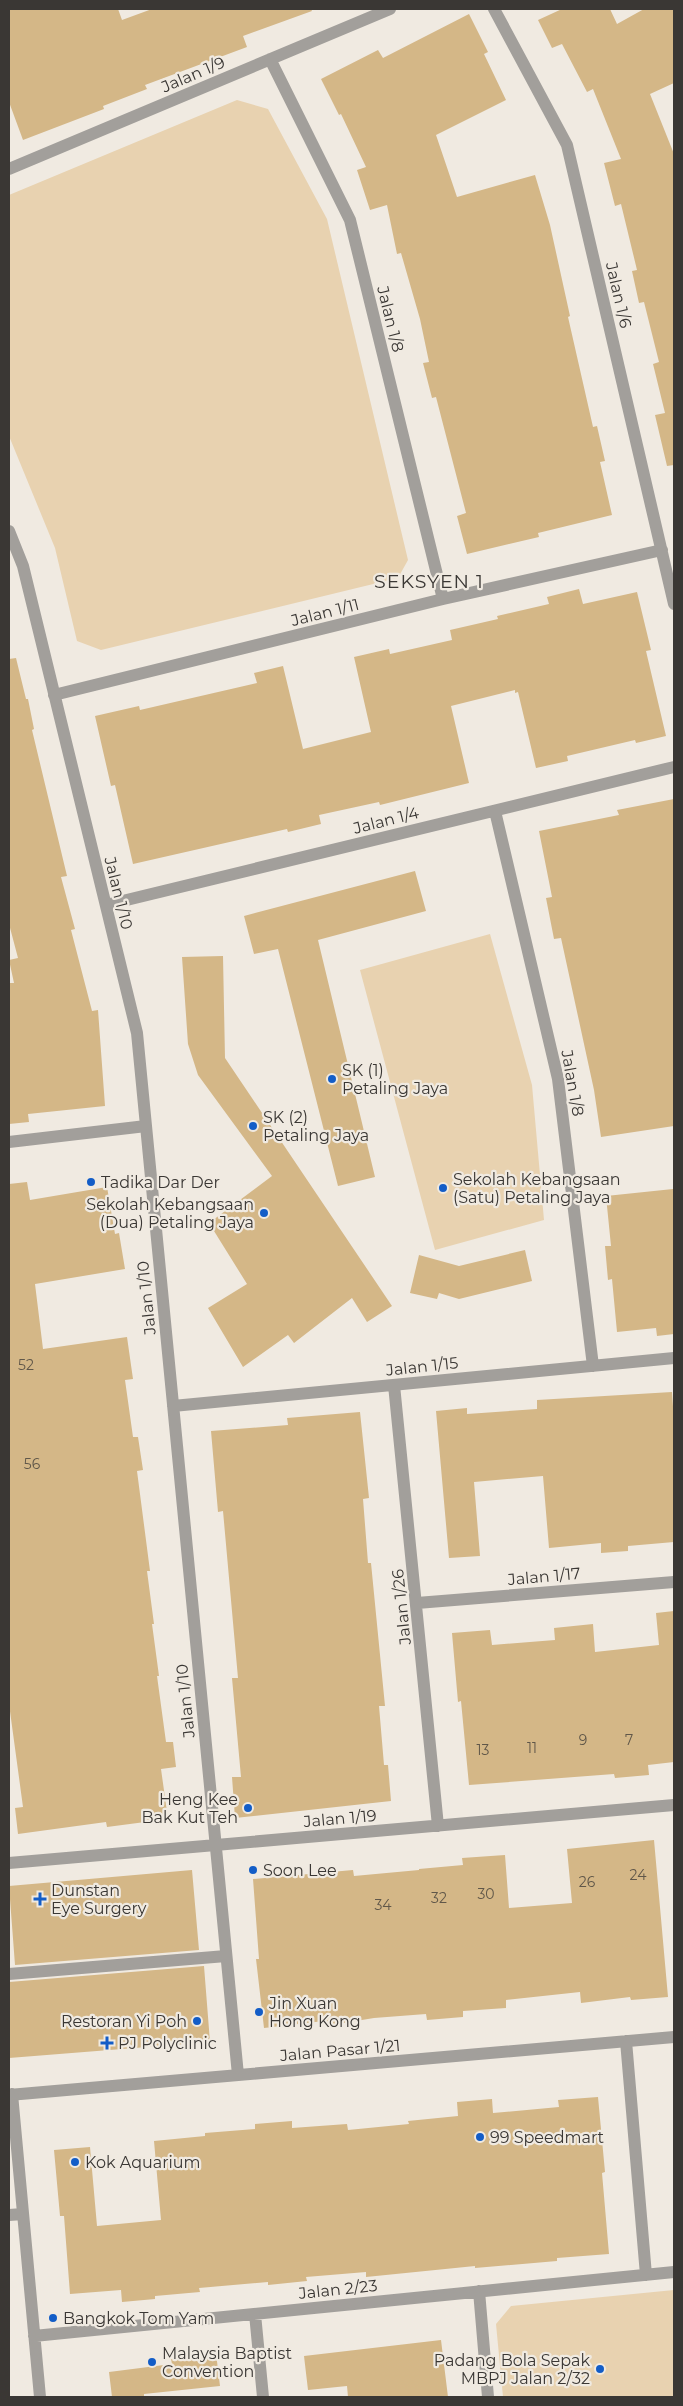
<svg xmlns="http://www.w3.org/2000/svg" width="683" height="2406" font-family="Montserrat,sans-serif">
<rect width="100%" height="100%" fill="#f0eae1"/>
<path fill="#e8d2b0" d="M237,100L268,109L327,219L408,560L398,578L101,650L77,641L55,548L9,436V195Z
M490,934L532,1085L544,1220L435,1250L360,970Z
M674,2290V2397H503L496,2324L511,2306Z"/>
<path fill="#d4b787" d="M9,9H118L122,20L152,9H311L312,11L243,36L247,47L145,85L147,89L103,106L104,109L23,140L9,102Z
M562,9H610L617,24L644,9H674V83L650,94L674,154V465L667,466L655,415L665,413L653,364L659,362L644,302L639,303L632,271L637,270L621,204L615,206L604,163L621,159L593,89L587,92L562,44L552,48L538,20Z
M469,14L488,52L484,54L506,100L436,135L457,197L535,175L550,225L570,316L568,317L593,427L597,426L605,461L600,462L612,515L538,533L539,537L467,554L457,516L466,513L436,397L432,398L423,363L429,362L420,319L401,253L397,254L387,205L370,210L357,170L366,167L341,114L339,115L321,79L378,50L383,58Z
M579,589L583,604L637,592L651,650L646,651L666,736L636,743L635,740L567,756L568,761L536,768L518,692L515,693V690L451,706L469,783L380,805L379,802L319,815L321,824L288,832L287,829L133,864L115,785L111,786L95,716L139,706L140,710L257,683L254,673L283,666L303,749L371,732L354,657L389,649L390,654L452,640L450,630L498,619L497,616L549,604L547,597Z
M16,658L26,699H28L34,729L32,730L67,876L61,877L75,929L71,930L92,1011L98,1010L105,1106L28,1114L29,1122L9,1124V983H14L9,960L18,958L9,924V659Z
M674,799V1126L601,1137L594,1090L561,938L554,939L546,898L552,897L539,831L619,815L617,810Z
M415,871L426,911L318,940L375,1177L338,1186L278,949L254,954L244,916Z
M223,956L225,1058L392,1306L367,1322L352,1298L294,1343L288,1335L243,1367L208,1308L247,1284L209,1223L272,1176L198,1075L188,1044L182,957Z
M27,1182L30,1200L107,1187L115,1234L119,1233L125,1269L35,1284L43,1349L127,1337L133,1379L125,1380L133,1437H138L143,1470L137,1471L150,1571H147L154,1624H152L159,1676H157L166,1742H173L176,1767L161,1769L168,1819L107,1827L106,1822L18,1834L15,1808L23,1807L9,1704V1184Z
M673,1189L674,1334L657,1336L656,1328L617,1332L612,1279L608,1280L605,1246H611L606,1196Z
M525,1250L532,1281L459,1299L439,1293L437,1299L410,1293L419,1255L459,1266Z
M672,1392L674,1421V1542L628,1546V1551L601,1553V1543L549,1548L543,1476L474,1482L480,1556L449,1558L436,1411L467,1408V1414L537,1409V1400Z
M360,1412L369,1498L363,1499L368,1563H371L385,1706H379L384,1765H388L391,1801L235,1818L232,1777H241L232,1678H238L223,1511L218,1512L211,1431L288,1425L287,1418Z
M674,1611V1762L648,1765L649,1775L615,1778L614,1774L469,1785L461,1701L458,1702L452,1633L490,1630L492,1645L555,1640L554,1628L593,1624L595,1652L659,1645L656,1613Z
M654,1840L668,1997L631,2000L630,1997L581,2003L580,1992L506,2000V2008L463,2011V2017L427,2020L426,2014L374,2018L325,2026L324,2021L264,2028L256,1959H259L253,1879L353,1870L354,1876L419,1870V1869L463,1865L462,1858L505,1855L509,1908L572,1903L567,1849Z
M192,1870L199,1950L15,1965L9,1886Z
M204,1966L210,2042L9,2058V1982Z
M598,2097L605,2172L602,2173L609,2254L557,2258V2261L475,2268V2266L366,2277V2272L306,2277L307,2281L268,2285V2282L199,2288L200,2292L155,2296V2299L122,2302L121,2290L70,2294L64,2216H60L54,2150L90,2147L97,2226L161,2220L154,2141L205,2136V2133L255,2129V2124L292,2121V2128L347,2124L348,2130L409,2124L408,2121L458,2116L457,2102L492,2099L493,2113L559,2107L558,2100Z
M441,2340L448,2397H348L347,2386L308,2390L304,2356Z
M216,2353L220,2386L144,2394V2397H112L109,2372L172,2364L171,2359Z"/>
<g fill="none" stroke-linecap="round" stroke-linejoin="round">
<path stroke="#a29f9b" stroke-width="12" d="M494,9L567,145L674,604
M270,59L350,220L443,599
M9,169L390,9
M9,531L23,566L137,1033L238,2075
M54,695L443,599L662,550
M495,811L558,1079L593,1366
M106,905L674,767
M9,1142L146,1126
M394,1385L438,1826
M173,1406L674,1358
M417,1603L674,1582
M9,1863L674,1805
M9,1974L226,1956
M626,2041L646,2275
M12,2094L40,2397
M9,2095L674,2037
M9,2215L23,2214
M479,2291L488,2397
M255,2314L263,2397
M34,2336L674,2272"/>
</g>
<g fill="#135dc7" stroke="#f0eae1" stroke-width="2">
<circle cx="332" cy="1079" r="5"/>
<circle cx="253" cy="1126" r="5"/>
<circle cx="91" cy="1182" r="5"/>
<circle cx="443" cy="1188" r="5"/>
<circle cx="264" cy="1213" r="5"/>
<circle cx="248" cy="1808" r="5"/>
<circle cx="253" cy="1870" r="5"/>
<path d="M37.5 1891.5h5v5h5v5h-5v5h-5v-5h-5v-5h5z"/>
<circle cx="259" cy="2012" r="5"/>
<circle cx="197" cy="2021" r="5"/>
<path d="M104.5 2035.5h5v5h5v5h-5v5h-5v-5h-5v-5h5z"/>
<circle cx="480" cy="2137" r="5"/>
<circle cx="75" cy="2162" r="5"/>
<circle cx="53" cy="2318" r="5"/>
<circle cx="152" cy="2362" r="5"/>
<circle cx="600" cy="2369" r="5"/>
</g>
<g text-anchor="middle" stroke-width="4.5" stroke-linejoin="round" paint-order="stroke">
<g font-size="14" fill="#605749">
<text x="26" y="1370">52</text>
<text x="32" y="1469">56</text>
<text x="583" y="1745">9</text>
<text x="629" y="1745">7</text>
<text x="532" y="1753">11</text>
<text x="483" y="1755">13</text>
<text x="638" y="1880">24</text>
<text x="587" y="1887">26</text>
<text x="486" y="1899">30</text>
<text x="439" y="1903">32</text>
<text x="383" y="1910">34</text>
</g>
<g font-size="16" fill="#3a3734" stroke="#f0eae1">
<text transform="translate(193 74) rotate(-23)" y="6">Jalan 1/9</text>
<text transform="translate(619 295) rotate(77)" y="6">Jalan 1/6</text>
<text transform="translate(391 319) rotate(76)" y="6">Jalan 1/8</text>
<text transform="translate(325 612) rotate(-14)" y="6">Jalan 1/11</text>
<text transform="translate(386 820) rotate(-14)" y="6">Jalan 1/4</text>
<text transform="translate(119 893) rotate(76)" y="6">Jalan 1/10</text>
<text transform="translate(573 1083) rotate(80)" y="6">Jalan 1/8</text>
<text transform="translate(146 1298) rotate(-96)" y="6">Jalan 1/10</text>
<text transform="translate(422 1366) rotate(-6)" y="6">Jalan 1/15</text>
<text transform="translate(544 1576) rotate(-5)" y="6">Jalan 1/17</text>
<text transform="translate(401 1607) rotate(-96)" y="6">Jalan 1/26</text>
<text transform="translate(185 1701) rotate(-96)" y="6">Jalan 1/10</text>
<text transform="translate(340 1818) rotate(-5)" y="6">Jalan 1/19</text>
<text transform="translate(340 2050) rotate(-5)" y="6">Jalan Pasar 1/21</text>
<text transform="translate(338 2289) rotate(-6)" y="6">Jalan 2/23</text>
</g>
<g font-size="16" fill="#3a3734" stroke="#f0eae1" text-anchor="start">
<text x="342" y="1076">SK (1)<tspan x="342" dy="18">Petaling Jaya</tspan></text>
<text x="263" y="1123">SK (2)<tspan x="263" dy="18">Petaling Jaya</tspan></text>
<text x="453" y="1185">Sekolah Kebangsaan<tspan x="453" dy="18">(Satu) Petaling Jaya</tspan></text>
<text x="101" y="1188">Tadika Dar Der</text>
<text x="254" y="1210" text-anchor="end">Sekolah Kebangsaan<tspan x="254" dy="18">(Dua) Petaling Jaya</tspan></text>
<text x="238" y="1805" text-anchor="end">Heng Kee<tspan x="238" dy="18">Bak Kut Teh</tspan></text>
<text x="263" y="1876">Soon Lee</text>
<text x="51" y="1896">Dunstan<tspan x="51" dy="18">Eye Surgery</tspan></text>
<text x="269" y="2009">Jin Xuan<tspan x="269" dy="18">Hong Kong</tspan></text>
<text x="187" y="2027" text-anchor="end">Restoran Yi Poh</text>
<text x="118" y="2049">PJ Polyclinic</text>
<text x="490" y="2143">99 Speedmart</text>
<text x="85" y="2168">Kok Aquarium</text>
<text x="63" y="2324">Bangkok Tom Yam</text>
<text x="162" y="2359">Malaysia Baptist<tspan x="162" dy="18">Convention</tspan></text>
<text x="590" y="2366" text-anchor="end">Padang Bola Sepak<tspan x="590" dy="18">MBPJ Jalan 2/32</tspan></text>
</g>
<g font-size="19" letter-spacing="1" fill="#3a3734" stroke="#f0eae1">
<text x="429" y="588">SEKSYEN 1</text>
</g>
</g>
<rect width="683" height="2406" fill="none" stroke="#3a3734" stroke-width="20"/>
</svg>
